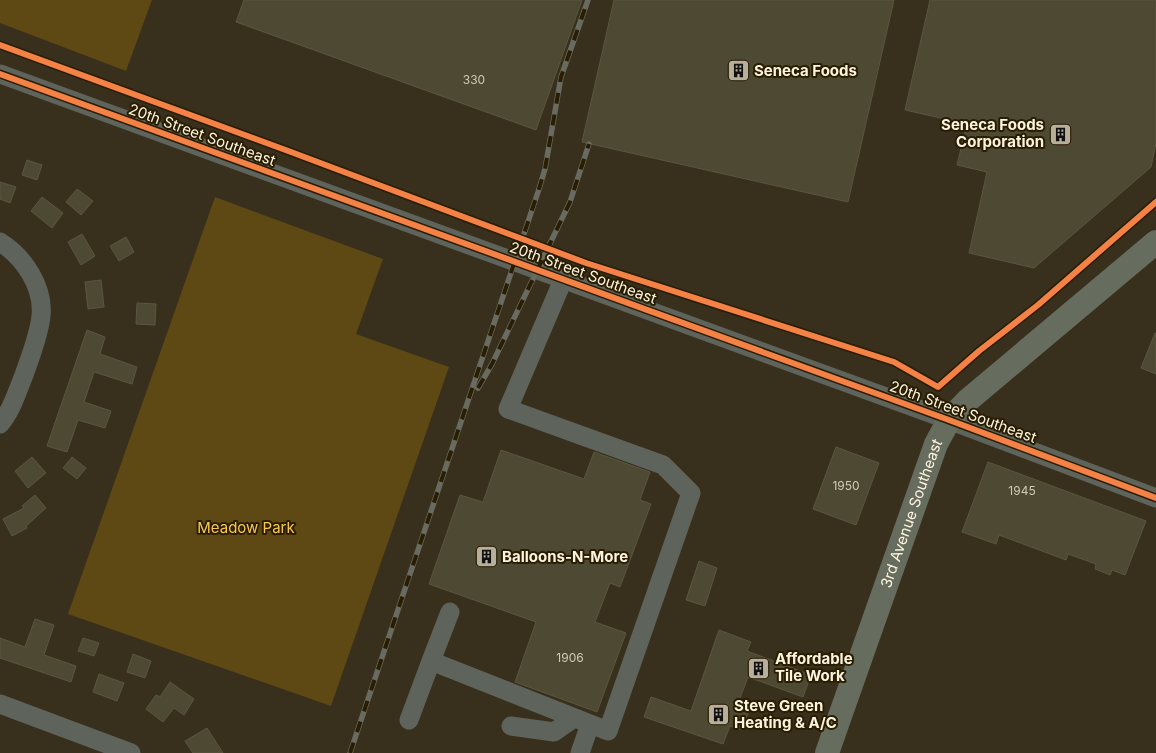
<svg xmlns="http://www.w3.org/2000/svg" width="1156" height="753" font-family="Inter,sans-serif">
<rect width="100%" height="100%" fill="#38301d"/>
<path fill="#5e4814" d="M0,0H152L126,71L0,23Z
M215,197L383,259L356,334L449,367L331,706L68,614Z"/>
<path fill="#4e4933" stroke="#5b563f" d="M244,0H582L536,130L236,22Z
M614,0H894L848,202L582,142Z
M930,0H1156V143L1151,167L1034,268L969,253L987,172L957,165L967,124L905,110Z
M27,160L42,165L37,180L22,175Z
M0,182L16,187L10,203L0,199Z
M77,189L93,201L81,215L66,202Z
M42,197L63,213L52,228L31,211Z
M82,234L95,256L81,265L68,242Z
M126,237L134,252L119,261L110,246Z
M101,280L104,307L88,309L85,282Z
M137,303L156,304L155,325L136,324Z
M87,330L105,337L100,354L137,367L132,384L94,372L84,402L111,411L105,428L78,420L67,452L47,446Z
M1155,333H1156V374L1141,368Z
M836,447L879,463L856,525L813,509Z
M501,450L584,479L594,452L650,472L640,500L651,504L620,587L610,583L595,622L626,633L597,712L515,682L536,622L429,584L460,495L483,502Z
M32,457L46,473L28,488L15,471Z
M72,457L86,468L77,479L63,468Z
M988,462L1146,521L1125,575L1112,570L1110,575L1095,569L1096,564L1068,554L1066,560L999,535L996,544L962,532Z
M35,495L46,508L26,526L27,528L12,536L3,519L24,508L22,506Z
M699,561L717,568L705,606L686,600Z
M35,619L54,625L44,655L76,666L71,682L0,658V638L25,647Z
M719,630L751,642L747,651L811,675L803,697L748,677L739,701L751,705L742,730L730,726L723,744L644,717L651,697L691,711Z
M83,638L99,643L94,656L78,651Z
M133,654L151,661L145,678L127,672Z
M99,674L124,683L117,701L93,692Z
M170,682L194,699L184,715L174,708L163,722L146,709L156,695L160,697Z
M207,728L223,753H193L185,741Z"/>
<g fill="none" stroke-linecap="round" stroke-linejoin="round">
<path stroke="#5e645b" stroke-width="19" d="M0,74L949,420L1156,498
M0,242C24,257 44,287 41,316C39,336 30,357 24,375C17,392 12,410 0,424
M431,661L450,612
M0,704L131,753
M409,720L431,661L608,731L691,493L663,465L508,409L563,280
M511,726L554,732L574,718
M580,753L590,724"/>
<path stroke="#666c5e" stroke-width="24" id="s1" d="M827,753L936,444L949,420L967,401L1156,242"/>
<defs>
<path id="rail" d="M478,388L492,364L570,202L589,144
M350,753L538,192L545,169L561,77L588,0"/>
</defs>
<use href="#rail" stroke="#696b61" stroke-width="5.5"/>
<use href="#rail" stroke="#291d02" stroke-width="4" stroke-dasharray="11" stroke-linecap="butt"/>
<defs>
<path id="cycleway" d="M0,45L291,152L586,263L894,362L938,387L979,351L1038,305L1156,202
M0,74L949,420L1156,498"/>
</defs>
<use href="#cycleway" stroke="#291d02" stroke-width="9"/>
<use href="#cycleway" stroke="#f48246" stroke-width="6"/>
</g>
<defs>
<symbol id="building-square" viewBox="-11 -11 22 22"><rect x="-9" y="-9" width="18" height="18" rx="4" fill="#b8af9b" stroke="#291d02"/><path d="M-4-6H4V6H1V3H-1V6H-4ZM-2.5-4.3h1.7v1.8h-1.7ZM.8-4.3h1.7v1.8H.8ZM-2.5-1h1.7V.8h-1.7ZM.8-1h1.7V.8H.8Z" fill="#111"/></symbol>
</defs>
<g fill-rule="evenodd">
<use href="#building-square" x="726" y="58" width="25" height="25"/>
<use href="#building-square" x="1048" y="122" width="25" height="25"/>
<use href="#building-square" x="474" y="544" width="25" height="25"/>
<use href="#building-square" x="746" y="656" width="25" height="25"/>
<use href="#building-square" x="706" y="702" width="25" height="25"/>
</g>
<g text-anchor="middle" stroke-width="4" stroke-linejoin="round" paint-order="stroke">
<g font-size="12" fill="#d1c8b4">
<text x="474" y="84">330</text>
<text x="846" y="490">1950</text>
<text x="1022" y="495">1945</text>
<text x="570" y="662">1906</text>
</g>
<g font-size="15" font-weight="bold" fill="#fdf3df" stroke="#291d02" text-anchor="start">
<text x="754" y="76">Seneca Foods</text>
<text x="1044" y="130" text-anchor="end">Seneca Foods<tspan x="1044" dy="17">Corporation</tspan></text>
<text x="502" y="562">Balloons-N-More</text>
<text x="775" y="664">Affordable<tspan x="775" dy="17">Tile Work</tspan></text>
<text x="734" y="711">Steve Green<tspan x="734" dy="17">Heating &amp; A/C</tspan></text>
</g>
<g font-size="15" fill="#fdf3df" stroke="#291d02">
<text transform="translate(202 135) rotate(20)" y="5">20th Street Southeast</text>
<text transform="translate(583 273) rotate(20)" y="5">20th Street Southeast</text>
<text transform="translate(963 412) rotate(20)" y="5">20th Street Southeast</text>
<text dy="5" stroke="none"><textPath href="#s1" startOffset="254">3rd Avenue Southeast</textPath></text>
</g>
<g font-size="15" fill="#fbc84f" stroke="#291d02">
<text x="246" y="533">Meadow Park</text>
</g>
</g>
</svg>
